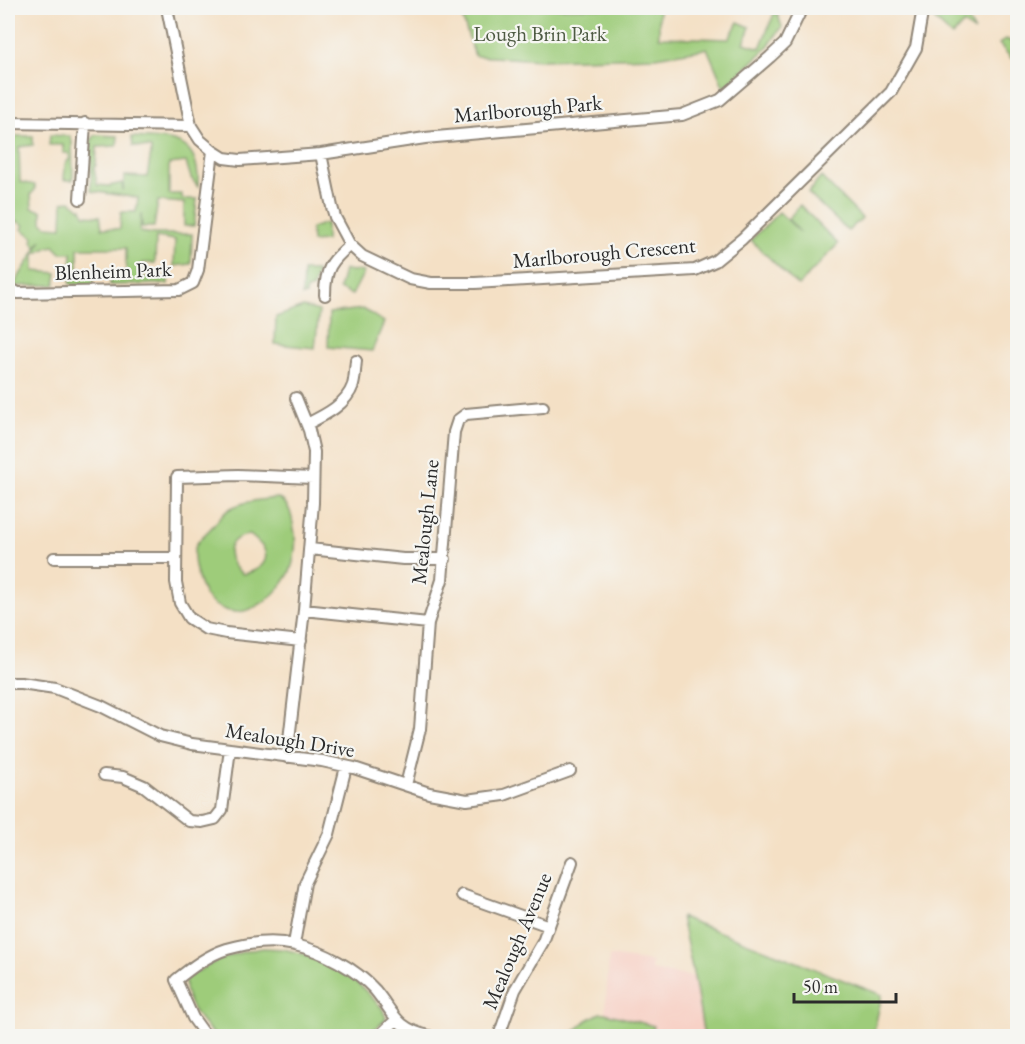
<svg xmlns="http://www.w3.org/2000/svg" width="1025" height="1044" font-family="'EB Garamond',serif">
<rect width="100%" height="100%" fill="#f6f6f2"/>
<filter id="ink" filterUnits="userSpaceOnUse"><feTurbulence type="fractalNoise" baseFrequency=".0167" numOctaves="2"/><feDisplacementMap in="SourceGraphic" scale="12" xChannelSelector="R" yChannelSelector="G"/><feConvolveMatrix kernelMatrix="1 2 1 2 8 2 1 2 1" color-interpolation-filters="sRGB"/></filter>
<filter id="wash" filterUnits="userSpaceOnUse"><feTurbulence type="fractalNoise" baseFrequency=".008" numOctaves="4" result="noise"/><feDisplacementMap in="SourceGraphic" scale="24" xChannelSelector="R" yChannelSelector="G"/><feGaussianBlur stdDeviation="1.35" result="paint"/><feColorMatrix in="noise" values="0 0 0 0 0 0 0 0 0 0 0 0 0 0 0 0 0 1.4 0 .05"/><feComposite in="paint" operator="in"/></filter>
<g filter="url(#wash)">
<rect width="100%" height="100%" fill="#f4e0c5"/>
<path fill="#f7d1c6" d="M609,956L652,962L651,970L694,977L704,1036H651L654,1026L605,1013Z"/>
<path fill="#9ecc7a" stroke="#647c52" stroke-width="1.5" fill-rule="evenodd" d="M459,8H659V37L729,39L738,22L750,27L744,43L760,48L776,9L782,27L765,50L724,88L707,48L700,50L655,57L542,60L475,56Z
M936,8H961L975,32L963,24L952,36L934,19Z
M1006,39L1017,44L1016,54L1012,59L999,44Z
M50,135L70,136L72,142L73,180H64L65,164L70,158L68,153H63V145H49Z
M95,135L118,136L117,146L97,147L96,165L94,168L97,185L109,186L122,183L123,191L125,176L147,177L151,153V148L133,146L132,137C173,140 200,136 198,187L191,178L186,162L169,164V194H182V199H197L194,226H184V203L158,201L154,227H142L141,213L140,232L155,234H192L191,264L174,266L175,240L156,237L155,263H142V277L168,278V284L110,285V275H126V248H78V274L94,275L92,285L70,284L72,253H61L54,246L49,247L34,254V271L57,273L55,285L13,286L42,240L36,247L32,242L33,237L22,229L24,225L17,221L13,226L8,221L9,210H8V168H9L10,145H8V136H33V145L19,147L20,182L35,185V190L31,194L32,208L42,211V222L47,226L62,227L63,202L71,201L81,209L82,208L84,215L100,216L102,228L120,229L121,212H136L138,198L91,191V141Z
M821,177L862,218L848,231L808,193Z
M800,205L838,244L798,286L751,240L779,212L800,232L788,219Z
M326,223V241L312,242L311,228Z
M344,270L364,272L352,295L339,289Z
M303,271H317L313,288L306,290V295L302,296Z
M303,307L319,311L315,348L275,344L276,317Z
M363,309L384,322L372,351L328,347L329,313Z
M278,498C289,504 291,512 293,524C297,539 296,554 291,569C282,592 249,621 223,609C215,606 209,602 205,595C199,584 191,560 195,547C198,539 208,532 213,526C219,519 224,511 233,507C245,501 264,499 278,498ZM250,535C255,539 261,544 264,549C271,564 255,572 243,574C224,562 223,537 250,535Z
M681,917L882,995L873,1036H704L694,977Z
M263,948L283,949L304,954L327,963L354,979L382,1008L386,1018L384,1021L366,1036H216C201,1023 183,1001 185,980C209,962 234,952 263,948Z
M600,1013H605L654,1026L651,1036H569L587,1020Z"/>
</g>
<g filter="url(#ink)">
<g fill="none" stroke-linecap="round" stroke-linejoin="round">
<defs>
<path id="street" d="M167,8L191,126L200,140L213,151L224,158L240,160L321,154L425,138L682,115L720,100L770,57L785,43L802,8
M8,123L191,126
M321,154L332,207L335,217L350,245L362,256L410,279L431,283H475L695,270L715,261L742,239L891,92L916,48L923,8
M80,199L85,123
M8,287L18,293L179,290L193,283L198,270L213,151
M325,295C325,269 331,261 350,245
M307,424C325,415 346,405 353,385C355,378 355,368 356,361
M310,549L403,559H445
M54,558H176
M304,610L428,623
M301,641L226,633L206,629L189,618L180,603L176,582L177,477L238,475L313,478
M8,683H21L55,688L101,706L160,736L192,744L322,761L354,768L429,793L467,800L504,795L570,771
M287,757L304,610L313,503L314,452L309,430L296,398
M104,775L123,777L144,786L189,821L202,822L215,819L222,810L230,749
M406,785L420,729L428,623L442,580L454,432L458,420L466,414L543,407
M462,895L549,926
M294,944L305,883L329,834L346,767
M206,1036L193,1018L176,980C191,968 208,955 227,949C248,943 274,940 295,945C323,951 356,969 375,990C394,1013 396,1029 429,1036
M379,1036L396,1020
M499,1036L515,990L543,942L572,862"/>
</defs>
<use href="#street" stroke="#908678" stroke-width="14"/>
<use href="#street" stroke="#fff" stroke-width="10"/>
</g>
</g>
<g text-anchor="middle" stroke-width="4.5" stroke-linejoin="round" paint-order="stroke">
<g font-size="21" fill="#4e5b43" stroke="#f6f6f2">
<text x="540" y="41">Lough Brin Park</text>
</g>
<g font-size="21" fill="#2b2b2b" stroke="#f6f6f2">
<text transform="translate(528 109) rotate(-5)" y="7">Marlborough Park</text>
<text transform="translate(604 253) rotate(-5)" y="7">Marlborough Crescent</text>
<text transform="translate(113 271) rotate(-2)" y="7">Blenheim Park</text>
<text transform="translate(425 522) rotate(-84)" y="7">Mealough Lane</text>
<text transform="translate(290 740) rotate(9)" y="7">Mealough Drive</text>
<text transform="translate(517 941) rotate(-67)" y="7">Mealough Avenue</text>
</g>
</g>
<rect width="1025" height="1044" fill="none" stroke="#f6f6f2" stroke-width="30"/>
<path d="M794 993v9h102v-9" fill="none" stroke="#2b2b2b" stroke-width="3"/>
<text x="803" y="993" font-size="18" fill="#2b2b2b" stroke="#f6f6f2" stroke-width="4.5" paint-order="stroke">50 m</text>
</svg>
